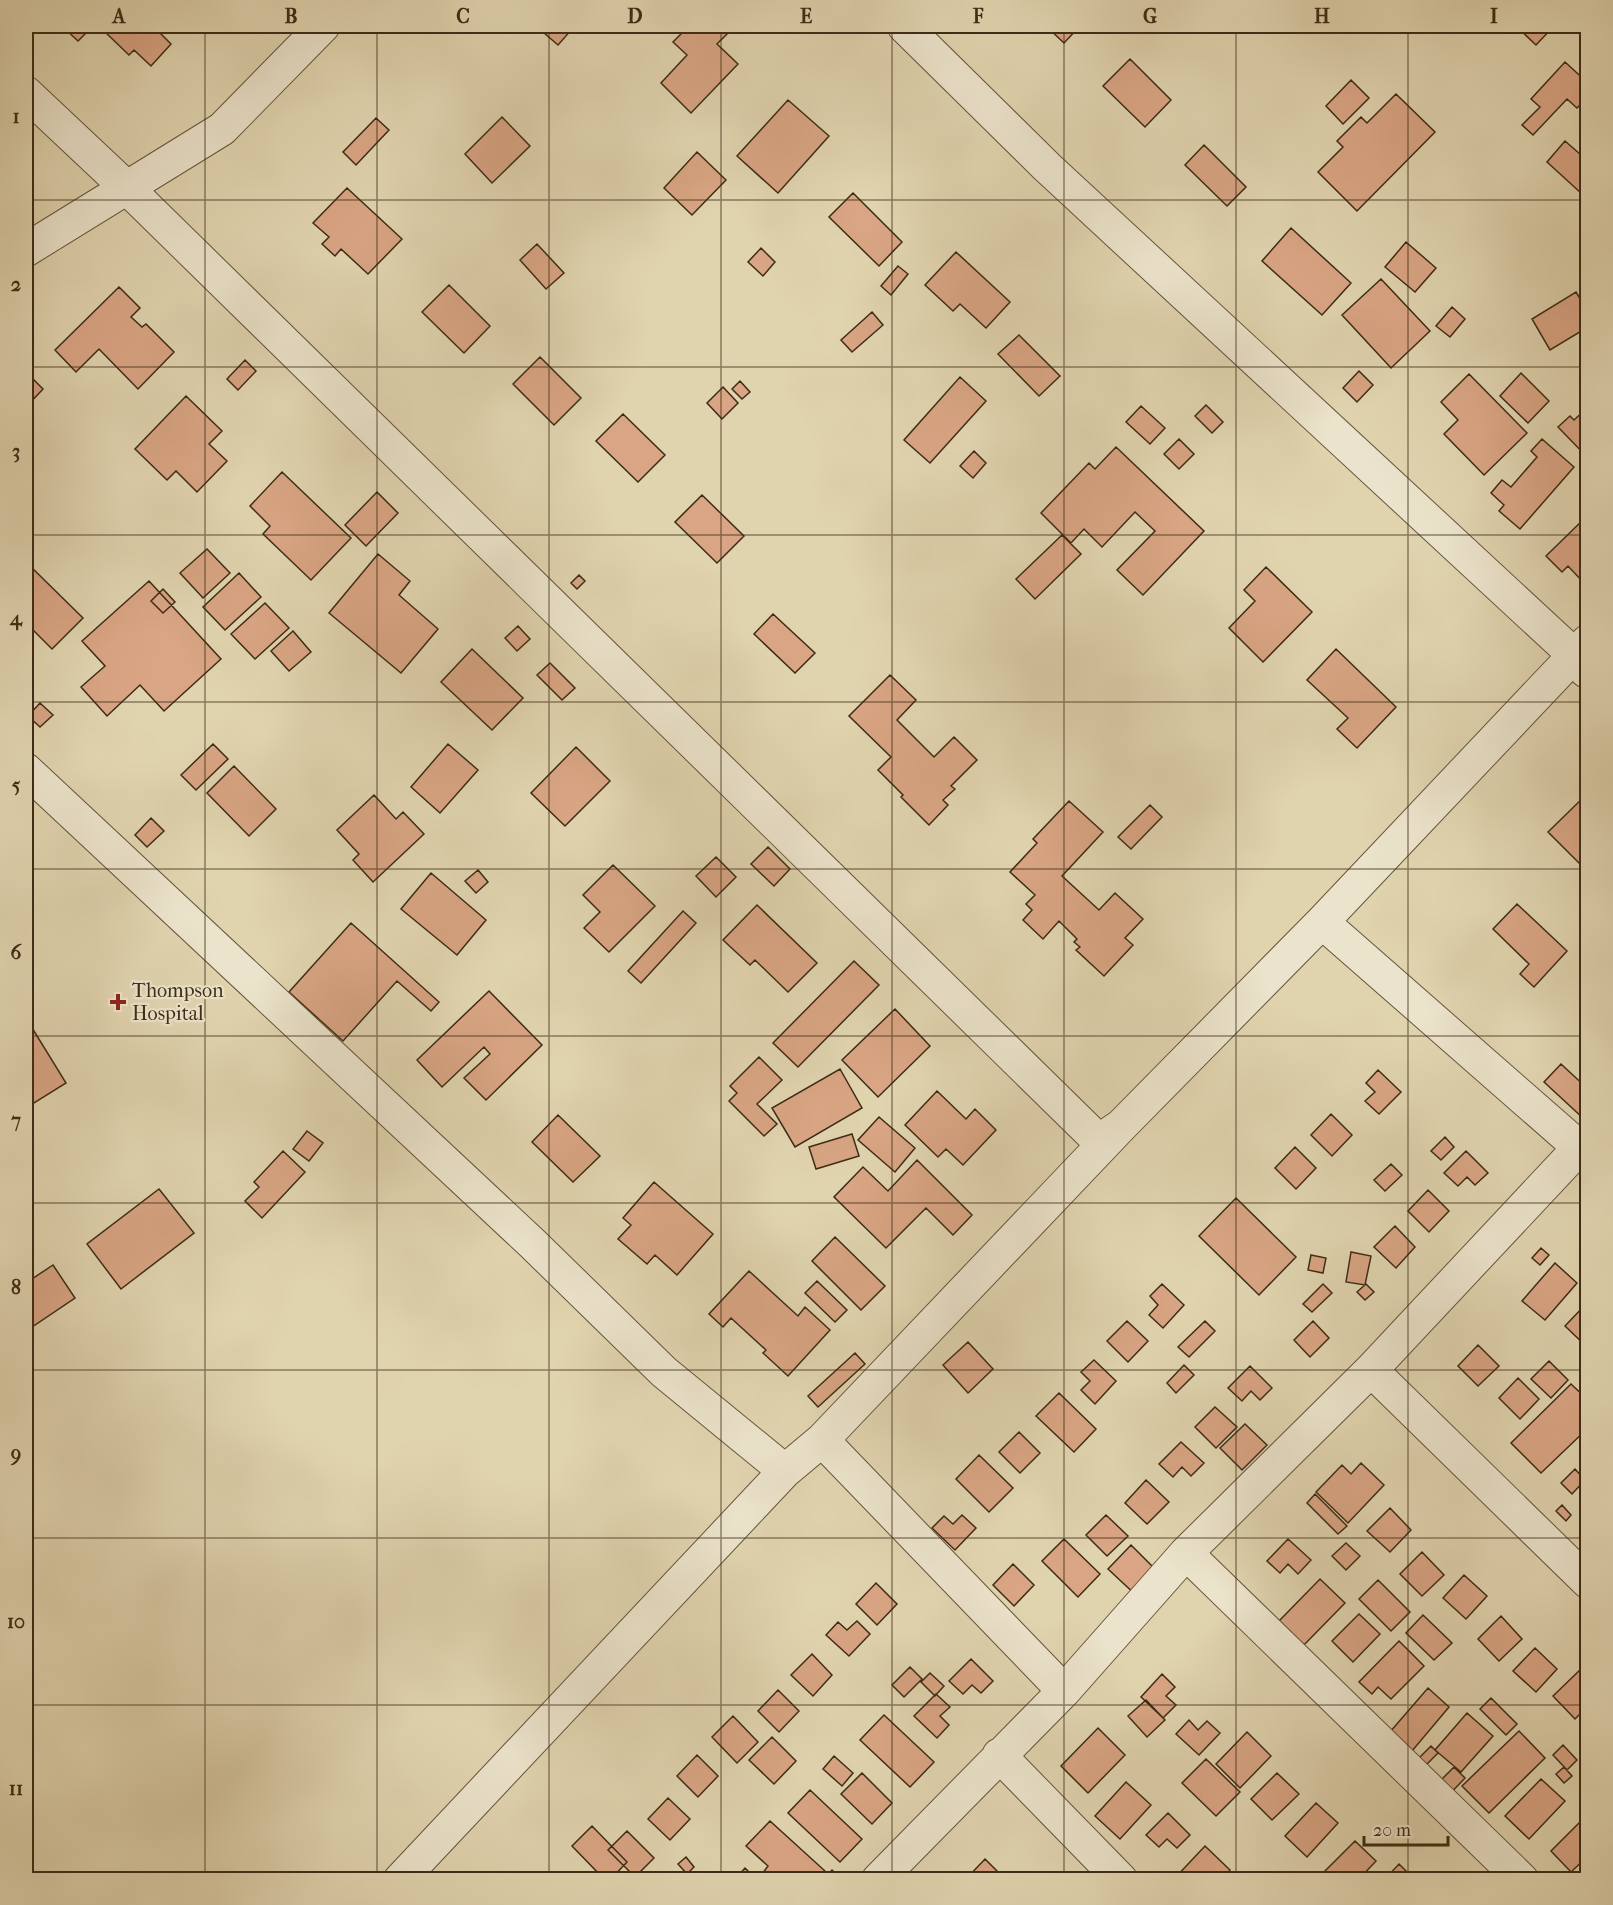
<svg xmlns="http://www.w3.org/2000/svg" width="1613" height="1905" font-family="'IM FELL French Canon',serif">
<rect width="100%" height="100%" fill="#e0d4af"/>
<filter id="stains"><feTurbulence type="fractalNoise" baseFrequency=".00333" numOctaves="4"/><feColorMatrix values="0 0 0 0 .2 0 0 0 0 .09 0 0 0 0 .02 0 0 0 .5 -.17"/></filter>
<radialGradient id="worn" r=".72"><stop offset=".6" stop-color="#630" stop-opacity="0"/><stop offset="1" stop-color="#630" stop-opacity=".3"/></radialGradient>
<path fill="#d9a584" stroke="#3e2b15" stroke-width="1.5" d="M62,26H93L78,41Z
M106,26H153L171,44L151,66L134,50L129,55L102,29Z
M536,26H570L573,28L558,45Z
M689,26H735L717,44L738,64L691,113L661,83L687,55L673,42Z
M1046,26H1080L1064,43Z
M1516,26H1554L1536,45Z
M1130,59L1171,100L1145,127L1103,86Z
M1565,62L1588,83V97L1577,108L1567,99L1533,135L1522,125L1540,107L1531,99Z
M1351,80L1369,98L1343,124L1326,106Z
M1396,94L1435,132L1357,211L1318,172L1343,147L1337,141L1361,117L1367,123Z
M788,100L829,136L778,193L737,156Z
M502,117L530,146L492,183L465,154Z
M376,118L389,130L356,165L343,152Z
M1565,141L1588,161V187L1582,194L1547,162Z
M1204,145L1246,187L1227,206L1185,165Z
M697,152L726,180L692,215L664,188Z
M347,188L402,239L368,274L341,249L335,256L322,244L329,237L313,223Z
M853,193L902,242L879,266L829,217Z
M1291,228L1351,283L1322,315L1262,261Z
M1406,242L1436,268L1415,292L1385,267Z
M537,244L564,273L546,289L520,260Z
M761,248L775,262L763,276L748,262Z
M956,252L1010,302L986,328L960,304L953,311L925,285Z
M898,266L908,274L891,295L881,286Z
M1381,279L1430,331L1391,368L1342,315Z
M449,285L490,326L464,353L422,312Z
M119,287L140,308L131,317L142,327L146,324L174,352L138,389L99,349L76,372L55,350Z
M1576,292L1588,312V327L1550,350L1532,319Z
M1452,307L1465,319L1450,337L1436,326Z
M872,312L883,325L852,352L841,340Z
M1019,335L1060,376L1039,396L998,354Z
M540,357L581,398L554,425L513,384Z
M245,360L256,371L238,390L227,379Z
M1359,371L1373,385L1357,402L1343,388Z
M26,372L43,389L26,407Z
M1521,373L1549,401L1528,423L1500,396Z
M1469,374L1527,433L1484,475L1444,434L1458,420L1441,402Z
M960,377L986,401L930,463L904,440Z
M740,381L750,392L742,399L732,389Z
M723,387L738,403L722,419L707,403Z
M186,396L222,431L209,444L227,461L197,492L176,471L167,480L135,449Z
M1206,405L1223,422L1212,433L1195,416Z
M1141,406L1165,428L1150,444L1126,422Z
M1588,407V458L1558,427L1570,416L1574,420Z
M623,414L665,455L638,482L596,441Z
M1179,439L1194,454L1179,469L1164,454Z
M1542,439L1574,467L1520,529L1499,511L1504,505L1491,493L1502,480L1511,487L1537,457L1531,451Z
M1116,447L1204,531L1143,595L1117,570L1155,531L1135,512L1102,547L1084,529L1071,543L1041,513L1089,463L1095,469Z
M974,451L986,463L973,478L960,466Z
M282,472L351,538L311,580L263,534L270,526L250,506Z
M377,492L398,513L366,546L345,525Z
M702,495L744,536L717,563L675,522Z
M1588,515V577L1583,582L1568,566L1562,572L1546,556Z
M1062,535L1081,554L1035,599L1016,579Z
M207,549L230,573L203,598L180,573Z
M378,554L410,581L399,595L438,629L401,673L329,613Z
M26,562L83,618L52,649L26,623Z
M1266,567L1312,612L1263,662L1229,628L1255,601L1244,590Z
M239,573L261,597L225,630L203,607Z
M579,575L585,581L577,589L571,583Z
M149,581L221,659L164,711L140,685L107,716L81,687L105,666L82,641Z
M163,589L175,602L163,613L151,601Z
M265,603L289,628L255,659L231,634Z
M773,614L815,653L795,673L754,634Z
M518,626L530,639L517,651L505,638Z
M293,631L311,652L289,671L271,651Z
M472,649L523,698L492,730L441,682Z
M1336,649L1396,707L1357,748L1337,729L1348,718L1307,680Z
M550,663L575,688L562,700L537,675Z
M890,675L916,700L897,720L934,757L954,737L977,760L951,786L955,789L943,800L948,805L929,825L901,797L903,795L878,770L891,757L849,716Z
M40,703L53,715L40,727L28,716Z
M213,744L228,759L196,790L181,775Z
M448,744L478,770L440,813L411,787Z
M576,747L610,781L565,826L531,793Z
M234,766L276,809L249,836L207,793Z
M1588,793V872L1548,832Z
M374,795L396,819L403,812L424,834L373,882L353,860L359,854L337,830Z
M1069,801L1103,832L1062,876L1099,910L1115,893L1143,919L1125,938L1133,945L1104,976L1076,950L1080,947L1074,942L1077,939L1059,921L1043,939L1023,920L1032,910L1026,904L1035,895L1010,872L1037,843L1033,839Z
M1150,805L1162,817L1131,849L1118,837Z
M151,818L164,831L147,847L135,835Z
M768,847L790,869L774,886L751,864Z
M716,857L736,877L716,897L696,876Z
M613,865L655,906L609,952L584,928L600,912L583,895Z
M478,870L488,882L476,893L465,881Z
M431,873L486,920L457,955L401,909Z
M1517,904L1567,951L1534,987L1520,974L1529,964L1493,929Z
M757,905L817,963L788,992L755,960L750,965L723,940Z
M683,911L696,923L641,983L628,971Z
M351,923L439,1002L431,1011L397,981L343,1041L289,992Z
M854,961L879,985L798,1067L773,1043Z
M489,991L542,1045L486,1100L464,1078L490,1054L484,1047L442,1087L417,1060Z
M895,1009L930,1046L878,1097L842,1060Z
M26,1018L66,1083L26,1108Z
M759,1057L782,1080L757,1104L777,1124L764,1136L729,1101L737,1093L730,1086Z
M1561,1064L1588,1089V1115L1584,1119L1544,1082Z
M840,1069L862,1108L795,1147L772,1108Z
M1378,1070L1401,1092L1379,1114L1365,1101L1375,1092L1366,1083Z
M937,1091L966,1119L975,1109L996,1130L963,1165L946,1149L938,1157L905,1125Z
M1331,1114L1352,1135L1332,1156L1311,1135Z
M558,1115L600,1156L573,1182L532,1142Z
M879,1117L915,1148L895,1172L858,1140Z
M307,1131L323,1143L309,1161L293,1149Z
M852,1134L859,1156L816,1169L809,1147Z
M1445,1137L1454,1147L1441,1160L1431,1151Z
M1295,1147L1316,1168L1296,1189L1275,1168Z
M283,1151L305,1172L262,1218L245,1201L259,1187L254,1182Z
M1466,1151L1488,1173L1475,1185L1467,1177L1458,1186L1444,1173Z
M917,1160L972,1215L953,1235L926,1208L886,1248L834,1197L863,1167L888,1191Z
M1391,1164L1402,1175L1385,1191L1374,1180Z
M654,1182L713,1234L677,1275L655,1255L647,1264L618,1239L631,1225L623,1218Z
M159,1189L194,1233L121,1289L87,1244Z
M1428,1190L1449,1211L1429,1232L1408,1211Z
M1236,1198L1296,1257L1259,1295L1199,1236Z
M1395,1226L1415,1247L1396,1268L1374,1247Z
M835,1237L885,1286L861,1310L812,1261Z
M1541,1248L1549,1255L1540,1265L1532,1258Z
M1351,1252L1371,1256L1365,1285L1346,1282Z
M1311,1255L1326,1258L1323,1273L1308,1270Z
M1555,1263L1577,1283L1545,1320L1522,1301Z
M53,1265L75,1298L26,1331V1283Z
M749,1271L798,1316L805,1307L830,1330L788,1376L763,1353L766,1350L731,1318L723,1327L709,1314Z
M817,1281L847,1310L835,1322L805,1293Z
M1162,1284L1184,1305L1163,1328L1149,1315L1158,1305L1150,1296Z
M1323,1284L1332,1293L1312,1312L1303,1304Z
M1366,1284L1374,1292L1365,1300L1357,1292Z
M1585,1305L1588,1308L1587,1347L1565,1326Z
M1127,1321L1148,1341L1128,1362L1107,1341Z
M1205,1321L1215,1331L1189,1357L1178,1347Z
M1313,1321L1329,1338L1310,1357L1294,1340Z
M968,1342L993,1369L968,1393L943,1365Z
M1478,1345L1499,1366L1478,1386L1458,1366Z
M855,1353L865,1364L818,1407L808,1396Z
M1094,1360L1116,1381L1095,1404L1081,1390L1090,1381L1081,1372Z
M1549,1361L1568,1380L1551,1398L1531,1379Z
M1184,1365L1194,1375L1176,1393L1167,1383Z
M1250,1366L1272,1388L1260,1400L1251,1391L1242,1401L1228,1388Z
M1518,1378L1539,1399L1520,1419L1499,1398Z
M1571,1384L1588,1400V1428L1541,1473L1511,1443Z
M1059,1393L1096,1429L1074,1452L1036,1416Z
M1215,1407L1237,1427L1216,1448L1195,1427Z
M1245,1424L1267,1445L1242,1470L1220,1448Z
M1019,1432L1040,1453L1020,1473L999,1452Z
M1181,1442L1204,1463L1191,1476L1182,1467L1173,1477L1159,1464Z
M979,1455L1013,1488L989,1512L956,1479Z
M1361,1463L1384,1485L1348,1523L1316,1492L1342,1465L1351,1474Z
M1575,1469L1585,1480L1572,1494L1561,1483Z
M1146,1480L1169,1502L1147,1524L1125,1503Z
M1315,1494L1347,1526L1338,1534L1307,1503Z
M1562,1505L1571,1515L1566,1521L1556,1511Z
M1390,1508L1411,1530L1390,1552L1367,1531Z
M962,1515L976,1528L955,1550L932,1528L944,1516L953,1524Z
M1106,1515L1128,1536L1107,1556L1086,1535Z
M1064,1539L1100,1574L1078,1597L1042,1561Z
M1288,1539L1311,1560L1298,1574L1288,1564L1280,1573L1267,1561Z
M1346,1543L1360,1556L1346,1570L1332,1556Z
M1131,1545L1161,1575L1139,1598L1108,1569Z
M1422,1552L1444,1575L1422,1596L1400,1574Z
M1013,1564L1034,1585L1014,1606L993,1585Z
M1464,1575L1487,1596L1466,1619L1443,1598Z
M1320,1579L1345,1603L1303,1646L1279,1621Z
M1378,1580L1410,1612L1391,1631L1359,1599Z
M876,1583L897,1604L877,1625L856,1604Z
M1359,1614L1380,1634L1353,1662L1332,1641Z
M1423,1615L1452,1643L1434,1660L1406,1633Z
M1501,1616L1522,1639L1499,1661L1478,1639Z
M857,1621L870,1634L849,1656L826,1635L838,1622L847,1630Z
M1399,1641L1424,1666L1391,1699L1378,1687L1372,1694L1359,1682Z
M1535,1648L1557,1669L1536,1692L1513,1671Z
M812,1654L832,1675L813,1696L791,1675Z
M971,1659L993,1681L981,1693L972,1685L963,1694L949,1681Z
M910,1667L922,1679L904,1697L892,1685Z
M1581,1669L1588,1675V1706L1575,1719L1553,1696Z
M930,1673L944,1686L935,1696L921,1682Z
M1162,1674L1175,1687L1166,1696L1176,1705L1163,1718L1141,1697Z
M1428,1688L1449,1707L1412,1751L1390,1732Z
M778,1690L799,1711L779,1732L758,1711Z
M936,1694L950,1707L940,1716L949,1725L937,1738L914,1716Z
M1491,1698L1517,1724L1506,1735L1480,1709Z
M1146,1700L1165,1720L1147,1737L1128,1716Z
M1467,1713L1493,1736L1461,1772L1435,1750Z
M884,1715L934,1762L910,1787L860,1740Z
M733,1716L758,1742L737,1763L712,1737Z
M1189,1720L1198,1730L1207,1721L1220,1733L1199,1755L1176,1734Z
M1098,1728L1125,1755L1088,1793L1061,1766Z
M1519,1731L1545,1758L1489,1813L1462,1786Z
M1247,1732L1271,1756L1240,1788L1216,1764Z
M772,1737L796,1761L774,1784L749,1760Z
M1563,1745L1577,1760L1567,1770L1553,1755Z
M1431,1746L1438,1753L1425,1766L1418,1759Z
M697,1755L718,1776L698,1797L677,1776Z
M834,1756L853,1773L842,1786L823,1769Z
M1206,1759L1240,1792L1216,1816L1182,1783Z
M1454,1767L1465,1778L1444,1800L1432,1789Z
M1564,1767L1572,1776L1564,1783L1556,1774Z
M862,1773L892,1803L872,1824L841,1794Z
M1277,1773L1299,1794L1272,1820L1251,1799Z
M1541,1779L1565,1801L1529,1839L1505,1816Z
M1126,1782L1151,1805L1120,1839L1095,1816Z
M810,1790L862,1839L840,1862L788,1813Z
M668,1798L690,1819L670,1840L648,1819Z
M1316,1803L1338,1823L1307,1857L1285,1836Z
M1168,1813L1190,1835L1177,1848L1167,1839L1159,1847L1146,1835Z
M1584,1818L1588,1822V1856L1571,1872L1551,1851Z
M770,1821L825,1871L818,1880H768L762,1874L768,1866L746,1846Z
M592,1826L627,1862L610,1880H605L572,1846Z
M627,1831L654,1858L635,1877L608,1850Z
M1355,1841L1376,1861L1358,1880H1328L1322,1874Z
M1205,1846L1230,1870L1221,1880H1173Z
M686,1857L694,1867L687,1874L678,1864Z
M985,1859L1006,1880H965Z
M1399,1864L1415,1880H1384Z
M745,1868L757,1880H734Z
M832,1870L842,1880H823Z"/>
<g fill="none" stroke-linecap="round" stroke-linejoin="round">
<defs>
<path id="minor" d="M904,26L1047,167L1573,654L1586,671
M26,93L127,188L1099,1141L1121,1126
M26,250L222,129L323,26
M26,770L533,1244L664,1372L785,1471
M1322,922L1588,1155
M1371,1370L1588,1582
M822,1440L1064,1691
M1186,1553L1522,1880
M999,1755L1121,1880
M400,1880L785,1471L822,1440L1121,1126L1322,922L1588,641
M878,1880L1064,1691L1186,1553L1371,1370L1580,1147"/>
</defs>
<use href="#minor" stroke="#66553c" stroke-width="35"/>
<use href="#minor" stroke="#ebe3cb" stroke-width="33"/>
</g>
<path fill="none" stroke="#3e2b15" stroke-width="1.5" stroke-opacity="0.55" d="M205,26V1880M377,26V1880M549,26V1880M721,26V1880M892,26V1880M1064,26V1880M1236,26V1880M1408,26V1880M26,200H1588M26,367H1588M26,535H1588M26,702H1588M26,869H1588M26,1036H1588M26,1203H1588M26,1370H1588M26,1538H1588M26,1705H1588"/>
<path fill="#8f2418" stroke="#ebe3cb" stroke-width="2" d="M115 993h6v6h6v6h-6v6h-6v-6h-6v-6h6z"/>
<g text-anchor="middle" stroke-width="4.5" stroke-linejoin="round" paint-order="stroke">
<g font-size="20" fill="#3e2b15" stroke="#ebe3cb" text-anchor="start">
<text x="132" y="997">Thompson<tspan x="132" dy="23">Hospital</tspan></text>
</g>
</g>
<rect width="1613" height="1905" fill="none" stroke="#e0d4af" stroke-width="66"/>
<path d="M1364 1836v9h84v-9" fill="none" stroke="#3e2b15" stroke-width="3"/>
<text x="1373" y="1836" font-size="18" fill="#3e2b15" stroke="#ebe3cb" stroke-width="4.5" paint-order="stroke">20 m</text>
<rect x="33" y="33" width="1547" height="1839" fill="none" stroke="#3e2b15" stroke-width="2"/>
<g font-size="20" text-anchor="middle" font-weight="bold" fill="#3e2b15">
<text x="119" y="23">A</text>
<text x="291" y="23">B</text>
<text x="463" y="23">C</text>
<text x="635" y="23">D</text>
<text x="806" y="23">E</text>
<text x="978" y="23">F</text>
<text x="1150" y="23">G</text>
<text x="1322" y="23">H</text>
<text x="1494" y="23">I</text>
<text x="16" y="123">1</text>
<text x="16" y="291">2</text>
<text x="16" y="458">3</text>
<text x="16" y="625">4</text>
<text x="16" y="792">5</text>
<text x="16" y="959">6</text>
<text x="16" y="1127">7</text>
<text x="16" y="1294">8</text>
<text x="16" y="1461">9</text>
<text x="16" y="1628">10</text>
<text x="16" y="1795">11</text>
</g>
<rect width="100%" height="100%" filter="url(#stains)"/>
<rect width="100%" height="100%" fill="url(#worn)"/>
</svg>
